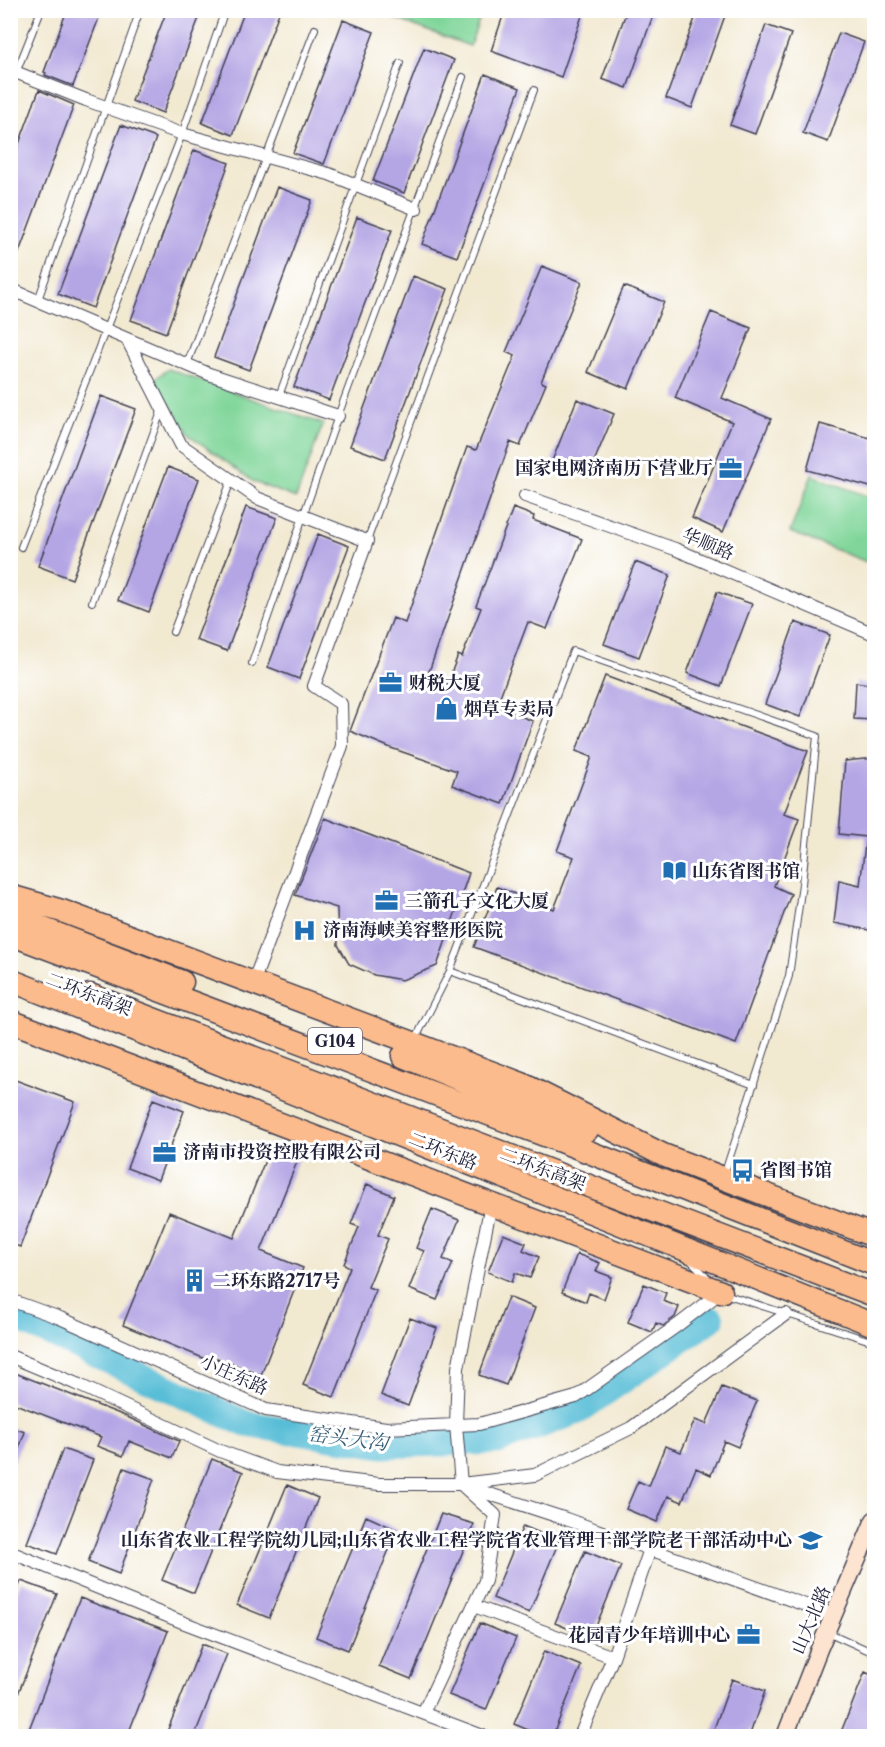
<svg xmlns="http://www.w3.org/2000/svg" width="885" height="1747" font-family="'Libre Caslon Text','Noto Serif SC',serif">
<rect width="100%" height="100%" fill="#fff"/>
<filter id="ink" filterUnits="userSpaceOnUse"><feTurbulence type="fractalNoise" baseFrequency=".0167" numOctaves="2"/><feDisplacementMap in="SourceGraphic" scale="12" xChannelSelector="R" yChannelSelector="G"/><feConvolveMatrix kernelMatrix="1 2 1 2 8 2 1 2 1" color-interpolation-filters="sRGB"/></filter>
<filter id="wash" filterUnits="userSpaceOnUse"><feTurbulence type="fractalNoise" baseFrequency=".008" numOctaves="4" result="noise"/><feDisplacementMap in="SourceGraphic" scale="24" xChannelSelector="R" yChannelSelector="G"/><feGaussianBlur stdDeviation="1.35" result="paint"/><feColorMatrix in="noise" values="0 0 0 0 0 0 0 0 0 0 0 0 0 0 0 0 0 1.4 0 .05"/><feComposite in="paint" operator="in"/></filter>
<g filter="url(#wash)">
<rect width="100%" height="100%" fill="#f2e9d1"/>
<path fill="#80d69a" stroke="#517c6a" stroke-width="1.5" d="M396,10H482V11L470,46L393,18Z
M168,369L323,424L296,498L254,482L188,434L154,380Z
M812,475L874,499V544L867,562L790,532Z"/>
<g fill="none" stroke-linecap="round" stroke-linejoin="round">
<path stroke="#59bed7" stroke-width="27" d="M10,1315L246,1424L382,1445L497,1441L578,1411L711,1319"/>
</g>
<g id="blocks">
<path fill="#b4a5e4" d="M67,10H102L73,86L45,75L46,73L44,72Z
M167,10H202L163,113L132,101Z
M245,10H280L233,135L202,123Z
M505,10H584L561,77L491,51Z
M627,10H655L627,88L602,79Z
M698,10H727L692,108L666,98Z
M343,20L374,32L324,164L293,153Z
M766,25L791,34L755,134L730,125Z
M839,33L864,42L828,142L803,133Z
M424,48L454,60L404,193L373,181Z
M485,74L520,88L457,257L422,244Z
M39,90L74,105L12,271L10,168Z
M121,125L156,138L93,308L58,294Z
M194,150L229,163L166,333L131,320Z
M277,187L312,200L249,370L214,357Z
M357,217L392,230L329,400L294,387Z
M542,266L582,282L541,382L546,384L520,446L510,442L426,680L446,687L458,655L462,657L481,608L476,606L513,508L534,516L533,520L582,539L547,629L528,622L496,707L533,721L503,804L452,785L457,771L391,748L350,731L393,618L405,623L467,447L476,450L515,356L506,352Z
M413,276L448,289L385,459L350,446Z
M624,286L664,302L628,389L588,372Z
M711,312L751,328L722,398L771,419L723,532L692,518L732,422L675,398Z
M101,396L136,409L72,579L38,566Z
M577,399L614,414L588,476L552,461Z
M820,424L874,439V488L807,470Z
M168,467L199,479L149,612L118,600Z
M246,507L277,518L227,651L196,640Z
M318,534L349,546L299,679L268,667Z
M635,562L670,575L639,657L604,644Z
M717,592L752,604L721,686L687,673Z
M795,622L830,635L800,717L765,704Z
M605,676L808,751L784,814L799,819L774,886L791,894L736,1044L474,947L497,887L554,909L574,857L557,851L592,757L576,751Z
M856,682L874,685V720L854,719Z
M874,758V931L834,923L839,880L860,885L866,837L839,834L845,761Z
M325,818L469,873L437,966L402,980L374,975L349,964L338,945L337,908L295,895Z
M10,1078L75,1102L20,1247L10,1243Z
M153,1099L184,1111L158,1180L127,1168Z
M272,1143L303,1147L261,1251L303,1268L261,1375L217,1358L215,1363L123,1325L169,1212L234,1238Z
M367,1184L394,1196L378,1235L388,1239L368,1287L376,1290L334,1397L303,1385L350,1267L344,1264L359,1227L351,1224Z
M432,1209L459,1220L443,1259L453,1263L437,1300L409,1289L424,1251L416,1248Z
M503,1234L526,1243L523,1250L539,1257L530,1278L515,1273L512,1282L488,1272Z
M577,1254L600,1263L596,1271L612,1277L604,1299L589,1293L586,1302L562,1292Z
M644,1284L666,1293L663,1301L679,1307L675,1317L663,1326L656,1323L652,1332L628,1322Z
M508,1297L535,1308L506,1385L479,1375Z
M410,1318L437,1328L408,1406L381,1395Z
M10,1371L125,1416L179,1441L172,1458L129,1441L123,1456L97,1446L101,1437L10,1402Z
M722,1387L757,1401L738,1447L724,1441L711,1475L696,1468L682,1502L668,1496L657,1522L626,1509L638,1481L649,1486L665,1446L681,1452L695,1420L706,1424Z
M10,1427L25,1432L12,1467H10Z
M63,1449L93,1460L57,1554L27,1543Z
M212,1459L243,1472L194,1593L162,1580Z
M124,1468L154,1479L119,1574L88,1562Z
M287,1485L318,1498L269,1618L237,1605Z
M441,1514L474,1524L411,1679L379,1666Z
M366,1516L397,1530L348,1650L316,1637Z
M523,1526L559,1541L529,1613L493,1598Z
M585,1551L621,1566L591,1638L555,1623Z
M21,1581L57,1594L11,1712L10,1609Z
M80,1598L168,1631L127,1737H26Z
M480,1623L516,1638L486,1710L449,1695Z
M202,1644L227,1654L194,1737H165Z
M544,1651L581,1666L552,1737H545L514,1724Z
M865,1672L874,1676V1737H839Z
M732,1679L765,1691L749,1737H711Z"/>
</g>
</g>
<g filter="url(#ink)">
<use href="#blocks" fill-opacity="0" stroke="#414052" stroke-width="1.5"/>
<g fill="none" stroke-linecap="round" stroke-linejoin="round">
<defs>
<path id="lane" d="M10,88L41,10
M38,300L140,10
M187,364L315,29
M279,396L400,63
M367,541L534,90
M21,547L182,134L225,10
M92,602L162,409
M173,632L231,481
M252,663L338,416L463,77
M450,971L754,1085
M416,1038L450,971L573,651L817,736L802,884L789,976L724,1175
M691,1261L707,1277
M725,1294L874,1342
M832,1634L874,1653"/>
<path id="street" d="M10,70L86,100L182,134L329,174L416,209
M10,289L127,339L181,445L257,498L367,541L314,686L341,704L342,746L253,983
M127,339L209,374L338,416
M525,496L675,549L874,634
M10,1300L60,1318L266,1410L386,1428L479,1424L576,1397L678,1325L721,1292
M10,1356L79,1385L220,1451L277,1472L379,1484H461L535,1475L631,1428L786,1314
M468,1487L566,1519L833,1615
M10,1552L182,1622L483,1736
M474,1606L613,1657
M423,1713L485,1581L495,1515L461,1484L456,1425L458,1368L491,1204
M580,1736L613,1657L650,1549"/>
<path id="secondary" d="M785,1736L819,1649L874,1520"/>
<path id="highway" d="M10,896L62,911L522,1084L663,1155L874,1236
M10,916L182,982
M10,934L571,1145L874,1264
M10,980L874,1325
M90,995L874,1295
M10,1021L721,1292
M403,1056L560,1121L587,1130"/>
</defs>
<use href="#lane" stroke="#414052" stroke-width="8"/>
<use href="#street" stroke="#414052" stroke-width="14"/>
<use href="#secondary" stroke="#414052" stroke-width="19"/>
<use href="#highway" stroke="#414052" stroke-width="25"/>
<use href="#lane" stroke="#fff" stroke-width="6"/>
<use href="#street" stroke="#fff" stroke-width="12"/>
<use href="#secondary" stroke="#fde4d1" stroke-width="16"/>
<use href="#highway" stroke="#fbbb8c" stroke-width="22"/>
</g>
</g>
<defs>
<symbol id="office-bare" viewBox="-9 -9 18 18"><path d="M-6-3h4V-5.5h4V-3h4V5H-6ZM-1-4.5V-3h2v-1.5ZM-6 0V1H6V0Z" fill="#1f6fb2" stroke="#fff" stroke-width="2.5" paint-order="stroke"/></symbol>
<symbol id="shop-bare" viewBox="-9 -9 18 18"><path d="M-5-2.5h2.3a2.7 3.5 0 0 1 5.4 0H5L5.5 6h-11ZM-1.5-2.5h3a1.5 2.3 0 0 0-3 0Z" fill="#1f6fb2" stroke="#fff" stroke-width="2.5" paint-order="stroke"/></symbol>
<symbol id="library-bare" viewBox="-9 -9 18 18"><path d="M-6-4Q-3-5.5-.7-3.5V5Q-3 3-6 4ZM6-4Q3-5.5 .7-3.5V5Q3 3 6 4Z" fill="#1f6fb2" stroke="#fff" stroke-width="2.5" paint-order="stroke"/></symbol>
<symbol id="hospital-bare" viewBox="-9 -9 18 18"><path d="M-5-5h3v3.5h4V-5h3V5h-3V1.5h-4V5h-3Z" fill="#1f6fb2" stroke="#fff" stroke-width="2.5" paint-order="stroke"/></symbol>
<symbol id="bus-bare" viewBox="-9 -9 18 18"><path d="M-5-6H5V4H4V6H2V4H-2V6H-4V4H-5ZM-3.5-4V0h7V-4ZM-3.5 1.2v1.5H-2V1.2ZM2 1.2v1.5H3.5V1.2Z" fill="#1f6fb2" stroke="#fff" stroke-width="2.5" paint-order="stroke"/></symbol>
<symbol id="building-bare" viewBox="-9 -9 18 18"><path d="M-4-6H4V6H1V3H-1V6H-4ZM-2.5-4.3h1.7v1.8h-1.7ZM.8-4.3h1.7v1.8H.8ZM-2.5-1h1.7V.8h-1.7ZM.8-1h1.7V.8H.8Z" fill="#1f6fb2" stroke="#fff" stroke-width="2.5" paint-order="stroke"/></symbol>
<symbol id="school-bare" viewBox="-9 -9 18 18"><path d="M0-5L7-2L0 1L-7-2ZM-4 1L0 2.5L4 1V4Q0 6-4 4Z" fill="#1f6fb2" stroke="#fff" stroke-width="2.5" paint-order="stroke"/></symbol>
</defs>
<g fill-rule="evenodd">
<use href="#office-bare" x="714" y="452" width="33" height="33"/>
<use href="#office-bare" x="374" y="666" width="33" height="33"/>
<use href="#shop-bare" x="430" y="692" width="33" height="33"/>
<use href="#library-bare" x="658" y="854" width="33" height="33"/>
<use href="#office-bare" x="370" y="884" width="33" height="33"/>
<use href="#hospital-bare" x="288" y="914" width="33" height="33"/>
<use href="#office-bare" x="148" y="1136" width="33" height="33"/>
<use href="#bus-bare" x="726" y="1154" width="33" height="33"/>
<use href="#building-bare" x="178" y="1264" width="33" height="33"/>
<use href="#school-bare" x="794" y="1524" width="33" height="33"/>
<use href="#office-bare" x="732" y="1618" width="33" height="33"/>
</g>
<g text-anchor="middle" stroke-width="6" stroke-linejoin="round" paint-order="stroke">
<rect fill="#fff" stroke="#646476" stroke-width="1.5" x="308" y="1028" width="54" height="26" rx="4.5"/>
<g font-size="16" font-weight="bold" fill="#22223b">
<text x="335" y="1047">G104</text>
</g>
<g font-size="18" font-weight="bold" fill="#22223b" stroke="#fff" text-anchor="start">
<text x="713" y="474" text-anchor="end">国家电网济南历下营业厅</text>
<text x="409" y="689">财税大厦</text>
<text x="464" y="715">烟草专卖局</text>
<text x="692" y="877">山东省图书馆</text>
<text x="405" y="907">三箭孔子文化大厦</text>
<text x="323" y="936">济南海峡美容整形医院</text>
<text x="183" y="1158">济南市投资控股有限公司</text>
<text x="760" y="1176">省图书馆</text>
<text x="213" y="1287">二环东路2717号</text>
<text x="792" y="1546" text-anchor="end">山东省农业工程学院幼儿园;山东省农业工程学院省农业管理干部学院老干部活动中心</text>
<text x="730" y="1641" text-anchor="end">花园青少年培训中心</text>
</g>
<g font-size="18" fill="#22223b" stroke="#fff">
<text transform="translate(708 544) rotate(23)" y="6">华顺路</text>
<text transform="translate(89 994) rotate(21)" y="6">二环东高架</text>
<text transform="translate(443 1151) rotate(22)" y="6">二环东路</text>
<text transform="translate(543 1169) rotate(21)" y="6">二环东高架</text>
<text transform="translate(234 1375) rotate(24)" y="6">小庄东路</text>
<text transform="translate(811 1620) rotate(-67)" y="6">山大北路</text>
</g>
<g font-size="20" font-style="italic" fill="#386079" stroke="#fff">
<text transform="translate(348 1438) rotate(7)" y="7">窑头大沟</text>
</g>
</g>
<rect width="885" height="1747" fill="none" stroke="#fff" stroke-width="36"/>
</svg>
